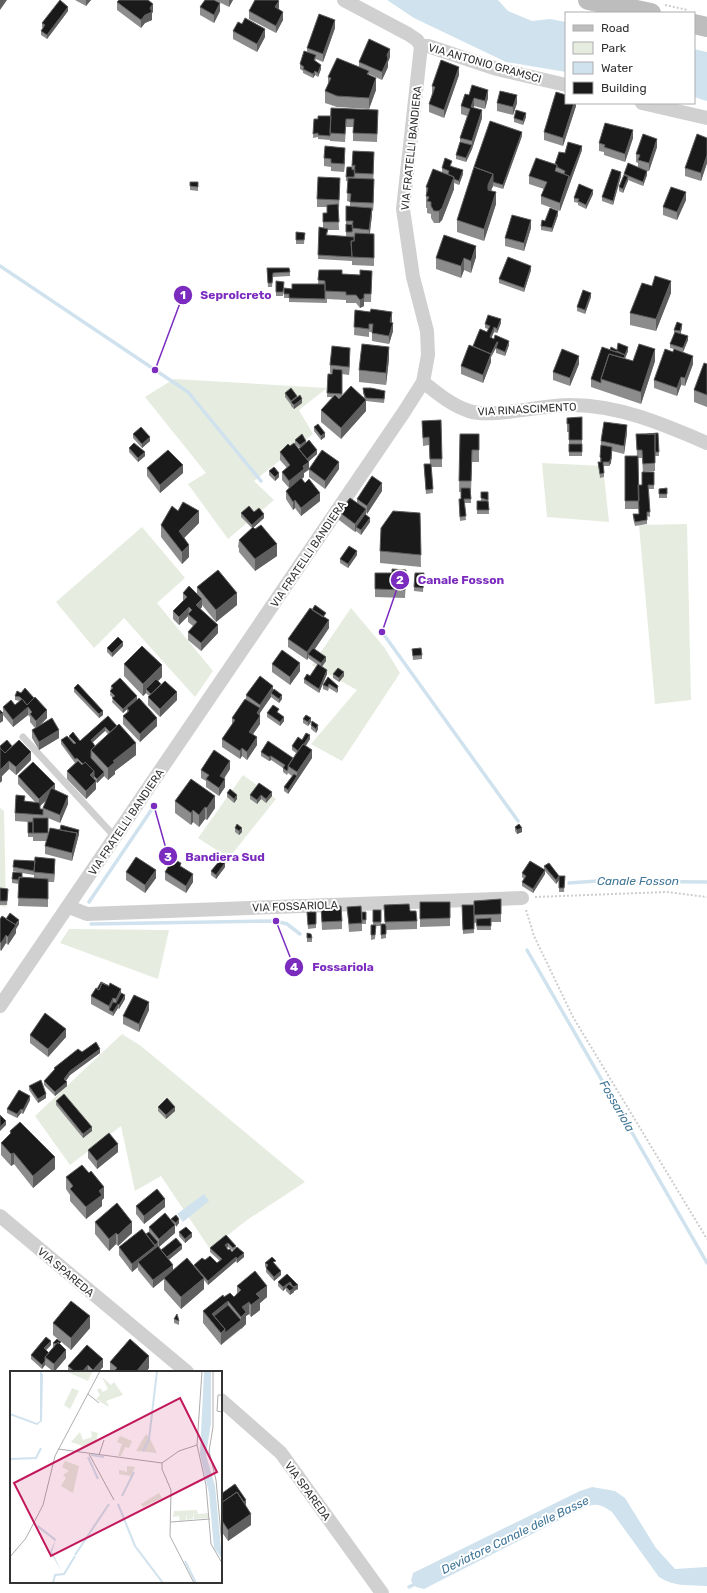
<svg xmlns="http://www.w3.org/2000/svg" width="707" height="1593" font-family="Rubik,sans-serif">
<rect width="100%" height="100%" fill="#fff"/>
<path fill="#e6ecdf" d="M174,379L327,388L299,410L313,434L254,481L274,500L228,539L188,484L206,473L145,397Z
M542,463L603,466L609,522L547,517Z
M687,524L691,700L655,704L639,525Z
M142,527L185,578L157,603L213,671L195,697L124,618L94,648L56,602Z
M351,608L384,647L400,673L342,761L311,744L357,690L312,665Z
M243,775L276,799L229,858L198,838Z
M0,808L4,811L6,907L0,906Z
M69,929L169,930L158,979L60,943Z
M122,1034L141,1046L305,1182L247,1220L210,1249L161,1176L135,1191L121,1126L70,1165L35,1116Z"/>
<path fill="#cfe2ee" d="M387,0H498L508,11L532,21L550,19L566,22V72L506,62L414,18Z
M694,49L707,52V101L694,97Z
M204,1194L209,1201L183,1222L177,1214Z
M592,1487L615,1491L625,1498L656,1548L675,1569L707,1567V1586C690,1585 674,1587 659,1577L612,1512C599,1503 595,1503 581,1509L424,1589L416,1587L411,1581L413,1573L580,1491Z"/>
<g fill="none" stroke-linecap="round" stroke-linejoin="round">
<path stroke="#cfe2ee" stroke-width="3.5" d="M0,266L188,392L261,481
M382,632L518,821
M569,883L597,881L707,882
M89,902L154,806
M91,924L276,921L287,924L300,934
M527,950L707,1263
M409,1587L417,1583"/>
<path stroke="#cdcdcd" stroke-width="2" stroke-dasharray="2 2" stroke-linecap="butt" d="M665,5L688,10
M535,897L666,892L707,897
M526,910L534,936L573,1017L707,1239"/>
<path stroke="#d0d0d0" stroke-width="7" d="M23,737L116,838"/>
<path stroke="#d0d0d0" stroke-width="14" d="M344,0L408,34L417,40L421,46
M421,46H428L497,69L566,85
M642,103L707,118
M423,382C437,393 451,405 469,411C492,419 545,404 572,405C619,405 665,425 707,443
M69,907L87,914L522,898
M0,1006L404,412L423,382L428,355L427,331L413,277L403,209L421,46
M0,1216L187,1372
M221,1400L281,1453L382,1593"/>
<path stroke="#bdbdbd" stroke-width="20" d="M588,0L651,13
M694,24L707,27"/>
</g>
<path fill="#8c8c8c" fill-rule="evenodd" d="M75,0H91L86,6Z
M215,0H233L229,7Z
M117,2L153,12L152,13V20L145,23L141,28L117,10Z
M200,7L220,11L214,23L200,15Z
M278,9L283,20L276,33L249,19V11L279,9Z
M68,11L47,39L41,35V31L43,28L42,27V23Z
M335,28L323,62L316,59L315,61L321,69L318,77L315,75L313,78L303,73V71L300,69V64L307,52V48Z
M233,31L265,37L257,52L233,39Z
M390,57L388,62V67L382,80L369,74L376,90L369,109L337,107L325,103V91L328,84V77L359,67V62Z
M459,75L444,118L429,112V104L432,94V86Z
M469,95L488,98L485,109L474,106L473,108L482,118L472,149L466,162L456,159V155L460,142V138L467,116L461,114V106Z
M497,103H517L513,115L497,111Z
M576,103V106L563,146L544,140V132Z
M526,117L523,125L514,122V118Z
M378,118L377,142L353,141V127H346L345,142L330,141V140L318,139V137L313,138L314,119Z
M522,136L503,189L493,186L491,191L496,204L484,241L457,232V220Z
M633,138L625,162L604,155V152L599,151V143Z
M707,138V163L701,181L685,176V168Z
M657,147L649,171H647V175L643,186L628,180L623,193L619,191V187L624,174L638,167V163L636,162V154Z
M582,150L560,211L541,204V196L544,189L529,184V176L555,164L565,153Z
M353,151L374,160L373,179L374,187L373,211H372L370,234H374V266L352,265V261L318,259L319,227L323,228V213H327V207H317V199L340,186L339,208H338L339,230H328L327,236L354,237L346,236V206H350V202L347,201L348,181H346V177L352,170Z
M345,156L344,172L331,171V167L324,166V158Z
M452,165L451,166L463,174L459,185L454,183V189L442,220L439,223H434L431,218V214L427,213V208H426V187L442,172V168Z
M621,176L613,205L602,201V197Z
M198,182V191L190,190V186Z
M593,194L586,209L578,205V203L574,202V198Z
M686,200L677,220L663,215V207Z
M558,215L552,232L541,230V226L545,221Z
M531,228L524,251L505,246V238Z
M296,232L305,233L304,244H296Z
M476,257L471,273L464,270L461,278L436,269V258Z
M267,268L290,272V276L273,277L272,287H268Z
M319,270L342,274L360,275L372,271L371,302H364V306L360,308L356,303H346V300L327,299V303L289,302V298H284V288L292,289L318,284Z
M531,270L524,292L499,283V279Z
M284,286L283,296H276V292Z
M652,286L671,293L656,331L630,325V313Z
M591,297L585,314L577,311V307Z
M355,310L392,320V323L393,331L389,344L372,341V332H369V337L354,335Z
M501,323L497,333L494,332L491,338L509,345L505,356L496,353V348L497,346L491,357V362L483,383L461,374V366L473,346L487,332L488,329L485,328V324Z
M682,328L680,334L688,340L683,352L693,364L685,386L681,385L677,396L654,388V380L674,349L670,348V344L675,334H674V330Z
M610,350H617L628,351L625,359L633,361H655L641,404L591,387V379Z
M350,356L349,375L342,374V395L364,397L363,388L385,395L384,403L366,401V411L341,439L321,422V410L332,397H327L328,374H332V373H330V365Z
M389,359L386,385L359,382V370Z
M579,364L570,386L553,380V372Z
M707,364V407L694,402V390Z
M285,393L297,398L302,403L294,409L291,406V405L285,397Z
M582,417V456H569V432H567V424Z
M422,421L442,459V467H431L433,493L426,494L424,464H430L429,445L423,446Z
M314,427L325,437L321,440L314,431Z
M627,433L624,454L612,451L611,463L609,466H604V477L600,478L598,462H601L600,461L601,441Z
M658,433L659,456H655V471L643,472L642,458H638V485H642L654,472V489H649L650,517L647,516V524L635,526L633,518V514H639V509H625V456H637L636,434Z
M133,434L150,441L142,448L133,438Z
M460,434H479V462H472L471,493V492V503H464L466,520L460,521L459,503L461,499V492H459Z
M295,440L306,443L317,454L309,461V469H339L325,489L309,477V470L304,473V477L302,479L320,501L301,516L295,508L293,510L286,499V491L289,488L282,480V472L287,468L280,460V452L290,446L299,449V448L295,444Z
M129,448L145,456L138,462L129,452Z
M147,468L183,473L160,493L147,476Z
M269,471L279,477L275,481L269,475Z
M667,488V498H659V489Z
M382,491L367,514L366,512V515L370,522L361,535L356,531L355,532L339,520V512L357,503V499Z
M488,492L489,514H477V501H481V498Z
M178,511L199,523L184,538L189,557L182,564L161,537V525Z
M254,512L264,518L253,528L277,556L255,571L239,552V548L238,547L239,540L252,528L241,517V513Z
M420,513L421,567L380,563V551Z
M357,555L348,568L340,563V559Z
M424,573L423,592L414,591V587Z
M406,578L405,598L375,597V589Z
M197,587L237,605L216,622L202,605V607L200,609L218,633L201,651L188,640V632L193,626L188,622V616L179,625L173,619V611L183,601V593L197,594Z
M326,617L325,618L329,628L315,649L326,661L322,667L327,674L319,693L304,683V679L310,676L318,665L308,658L307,660L288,647V639Z
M123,646L112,657L107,652V648Z
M412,649L422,655V659L413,660Z
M124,664L162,677L158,681L177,700L160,717L148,705V697L149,696L146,693L143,696L124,676Z
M272,664L300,671L290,685L272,672Z
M333,674L344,676L339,682L333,678Z
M328,677L338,690L337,693L329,688L328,691L323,689V685Z
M111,686L137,700L157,726L140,742L123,724V716L127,713V709L123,713L112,702L113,698L110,695Z
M74,688L103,715L99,718L74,692Z
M273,690L282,699L279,703L271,697L260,712V724L253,734L257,745L247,760L242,756L240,759L222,747V739L232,724V718L246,699V695Z
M17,691L47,718L40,725L59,738L39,750L32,738V730L35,728L30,722V717L28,715L13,727L3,715V707L15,705L20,701L15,700V696Z
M267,713H279L284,721L280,726L267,717Z
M108,716L136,755L115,771V774L108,780L104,776L97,783L96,782V789L86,799L67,779V771L75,763L61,744V740L69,738V736L80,741ZM105,731L108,734L95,746L92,742Z
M303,719L311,722L308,726L303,723Z
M311,725L318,729L316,733L311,729Z
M310,739L306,746L312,758L288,794L284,791V787L292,776L288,773L287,775L283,772V768L271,760L269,761L261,756V752L293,758L296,753L292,750V746L302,740Z
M0,746H12L31,760L16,775L9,769L2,776V781Z
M230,769L224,779L225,787L219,796L206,787V781L201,778V770Z
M18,776L55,790L68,804L60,823L48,818V834H79L72,861L45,854V846L46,841H33V830V837H28V822L15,821V813L25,801L35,802L18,784ZM46,800L43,809H40V806Z
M227,793L237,799L234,803L227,797Z
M250,795L272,796L266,803L261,799L257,804L250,799Z
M175,801L215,808L207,820L205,819L199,827L193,822L191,825L175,813Z
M515,827L522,832L517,834L515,831Z
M235,828L242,832L239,835L235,832Z
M14,860L55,867L54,882H48V907L18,906L19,884L12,883V879L21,873L13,871ZM22,873L34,875V878H22Z
M544,866L565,880L564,892H559V880L556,884L545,871V874L533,893L522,886V882L524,879L522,877V873L544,869Z
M181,867L193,882L186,893L165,880V872Z
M225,867L216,879L211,875V871Z
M126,872L156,878L145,893L126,880Z
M0,888L8,889L7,905H0Z
M501,899V922H491V930H477L476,923H474V917V933L463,934L462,905H474Z
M420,902H450V926L420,927Z
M384,905L410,911L417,921V929L386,930V938L381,939V924H385Z
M347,907L362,912H366V924H362V931L349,932Z
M321,908L342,921V929L322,930Z
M373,910H381V926H376L375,939L371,940V925H373Z
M307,912H316V928L308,929Z
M0,919H6L19,924L16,929V933L8,945L6,943L1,951L0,950Z
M307,933L312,938V942H307Z
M97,989L121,993L125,999L119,1009L118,1008L113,1016L109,1014L91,1004V996Z
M149,1010L139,1032L123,1024V1016Z
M30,1035L66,1037L48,1057L30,1043Z
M82,1052L100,1053L70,1075L66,1081L67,1086L55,1096L44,1085V1081L54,1071V1068Z
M29,1086L46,1098L38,1103L29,1090Z
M30,1100L23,1114L21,1113L17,1118L7,1113V1109Z
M56,1101L92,1131L83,1138L56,1105Z
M158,1107L175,1111L166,1119L158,1111Z
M10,1131L55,1169L33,1188L14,1164L11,1166L1,1155V1143L10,1134Z
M88,1150L118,1152L97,1169L88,1158Z
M66,1177L104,1198L102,1200V1206L86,1219L70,1201V1195L66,1189Z
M136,1206L165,1207L144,1224L136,1214Z
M171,1219L179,1223L175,1226V1233L159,1247L158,1246L157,1247L161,1251L182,1249L169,1260L173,1271L194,1266V1265L205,1260L217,1263L220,1261L210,1252V1248L226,1235L244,1257L237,1263L236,1261L208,1285L204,1280V1289L181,1309L164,1290V1279L153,1288L138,1270V1267L132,1272L119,1255V1247L146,1234L149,1232V1227L171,1220ZM228,1247L233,1251L232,1252L228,1250L227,1248Z
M95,1222L132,1233L118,1246L116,1244L109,1251L95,1234Z
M179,1232L192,1237L185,1243L179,1236Z
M265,1263L281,1275L274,1281L266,1272V1267H265Z
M287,1274L298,1289L294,1291V1292L290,1295L286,1291V1288L283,1291L278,1286V1282Z
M237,1286L267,1297L260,1303V1310L251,1317L249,1314L246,1316V1324L241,1329L221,1345L203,1323V1311L224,1297H234L237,1293Z
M174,1319L179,1321V1325L174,1323Z
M53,1323L90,1328L71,1350L53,1335Z
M53,1343L61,1345L66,1358L54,1372L45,1365L42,1369L31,1359V1355L51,1345L46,1350L49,1353L54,1347H53Z
M87,1345L103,1367L98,1372H68V1366Z
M110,1362L149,1368L146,1372H110Z
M221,1494L251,1525L228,1541L221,1531Z"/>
<path fill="#5f5f5f" d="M0,0H7L0,10Z
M86,0H91L86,6Z
M229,0H233L229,7Z
M279,1V9L275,15V7Z
M220,3V11L214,23V15Z
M153,4V12L152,13V20L145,23L141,28V20Z
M68,7V11L47,39V35Z
M283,12V20L276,33V26Z
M335,20V28L323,62V54Z
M265,29V37L257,52V44Z
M390,49V57L388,62V67L382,80V72L387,55Z
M321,65V69L318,77V73Z
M459,67V75L444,118V110Z
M315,71V75L313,78V74Z
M376,78V90L369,109V98Z
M488,90V98L485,109V101Z
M517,95V103L513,115V107Z
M474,98V106L471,115V107Z
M574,103H576V106L563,146V138Z
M482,110V118L472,149L466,162V158L472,145V141Z
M526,113V117L523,125V121Z
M633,130V138L625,162V154Z
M522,132V136L503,189V185Z
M657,139V147L649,171V163Z
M582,146V150L560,211V203L569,176Z
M345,148V156L344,172V164Z
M374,152V160L373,182V174Z
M707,155V163L701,181V173Z
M463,170V174L459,185V181Z
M647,171V175L643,186V182Z
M621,172V176L613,205V201Z
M493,174V186L488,197V185Z
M454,177V189L442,220L439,223V211Z
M628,177V181L623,193V189Z
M374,179V187L373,211V203Z
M593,190V194L586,209V205Z
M496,192V204L484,241V229Z
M686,192V200L677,220V212Z
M372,208V216L369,238V230Z
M558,211V215L552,232V228Z
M531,220V228L524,251V243Z
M476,246V257L471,273V261Z
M464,258V270L461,278V266Z
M531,266V270L524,292V288Z
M671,281V293L656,331V319Z
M591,293V297L585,314V310Z
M364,294V306L360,308V300Z
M392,312V320L390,330V322Z
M501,319V323L497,333V329Z
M393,323V331L389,344V336Z
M682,324V328L680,335V331Z
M494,327V332L490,341V337Z
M688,336V340L683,352V348Z
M509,341V345L505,356V352Z
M497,342V346L491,357V362L483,383V375Z
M389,347V359L386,385V373Z
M628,347V351L625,358V363L623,362Z
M350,348V356L349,375V367Z
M655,349V361L641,404V392Z
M579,356V364L570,386V378Z
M693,356V364L685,386V378Z
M681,377V385L677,396V388Z
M297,396V400L291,402V401Z
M302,399V403L294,409V405Z
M366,400V411L341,439V428Z
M627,425V433L624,454V446Z
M325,433V437L321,440V436Z
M150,437V441L142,448V444Z
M306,441V445L300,449V445Z
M612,447L611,463L609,466V462Z
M317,450V454L307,463V459Z
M145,452V456L138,462V458Z
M309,462V469L304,473V477L289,489V481L303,466Z
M339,462V469L325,489V481Z
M183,465V473L160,493V485Z
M279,473V477L275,481V477Z
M382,483V491L367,514V506Z
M320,493V501L301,516V508Z
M295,500V508L293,510V502Z
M366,509V517L356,527V531L355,532V524Z
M199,511V523L179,543V531Z
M264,514V518L252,529V525Z
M370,518V522L361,535V530Z
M277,544V556L255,571V559Z
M189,545V557L182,564V552Z
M357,551V555L348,568V564Z
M237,593V605L216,622V610Z
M202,599V607L196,613V605Z
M189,607L188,616L179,625V617Z
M329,620V628L310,656L308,654V658L307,660V652Z
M218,625V633L201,651V643Z
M123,642V646L112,657V653Z
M326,657V661L321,667V663Z
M300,663V671L290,685V677Z
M162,665V677L148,691L146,689V693L143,696V684Z
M327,670V674L319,693V689Z
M344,672V676L339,682V678Z
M273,686V694L271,693V697L260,713V705Z
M338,686V690L337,693V689Z
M177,692V700L160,717V709Z
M282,695V699L279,703V699Z
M137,696V700L123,713V709Z
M28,707V715L13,727V720Z
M260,708V716L257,713Z
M47,710V718L36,729V721Z
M103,711V715L99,718V714Z
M3,713V721L0,723V715Z
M260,716V724L249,740V732Z
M284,717V721L280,726V722Z
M157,718V726L140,742V734Z
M311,718V722L308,726V722Z
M318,725V729L316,733V729Z
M105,727V731L91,744V740Z
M59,730V738L39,750V742Z
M310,735V739L299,755V751Z
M257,737V745L247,760V752Z
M136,743V755L115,771V774L108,780V768L113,761Z
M242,748V756L240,759V751Z
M312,750V758L288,794V790L297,776V772Z
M31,752V760L16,775V767Z
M271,756V760L269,761V757Z
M9,761V769L2,776V781L0,783V770Z
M230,761V769L220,784V776Z
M94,771V779L90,775Z
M104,772V776L97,783V779Z
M225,779V787L219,796V788Z
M96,781V789L86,799V791Z
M55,784V792L40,806V817V806L39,807V799Z
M272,792V796L266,803V799Z
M237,795V799L234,803V799Z
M261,795V799L257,804V800Z
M68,796V804L60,823V815Z
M215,796V808L207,820V808Z
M205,807V819L199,827V815Z
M193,810V822L191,825V813Z
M242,828V832L239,835V831Z
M522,828V832L517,834V830Z
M79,830V834L72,861V853L77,833Z
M55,859V867L54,882V874Z
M225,863V867L216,879V875Z
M156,870V878L145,893V885Z
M545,870V874L533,893V889Z
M193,874V882L186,893V886Z
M559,876V880L556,884V880Z
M19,920V924L16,929V933L8,945V937Z
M6,935V943L1,951V943Z
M121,989V997L116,1007V999Z
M125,995V999L119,1009V1005Z
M113,998V1006L109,1010V1006Z
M149,1002V1010L139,1032V1024Z
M118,1004V1008L113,1016V1012Z
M66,1029V1037L48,1057V1049Z
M100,1049V1053L70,1075L64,1083V1079L70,1071Z
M67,1082V1086L55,1096V1092Z
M46,1094V1098L38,1103V1099Z
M30,1096V1100L23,1114V1110Z
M175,1107V1111L166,1119V1115Z
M21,1109V1113L17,1118V1114Z
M6,1121V1125L0,1131V1127Z
M92,1127V1131L83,1138V1134Z
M118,1144V1152L97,1169V1161Z
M14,1153V1164L11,1166V1154Z
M55,1157V1169L33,1188V1176Z
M104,1187V1198L102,1200V1206L86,1219V1207L99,1191Z
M165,1199V1207L144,1224V1216Z
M179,1219V1223L176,1227V1223Z
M132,1222V1233L118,1246V1235Z
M175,1225V1233L159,1247V1239Z
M116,1233V1244L109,1251V1239Z
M192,1233V1237L185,1243V1239Z
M158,1242V1246L138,1262V1267L132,1272V1264L153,1247Z
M228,1243V1247L225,1249V1245Z
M182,1245V1249L167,1261V1257Z
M244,1253V1257L237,1263V1259Z
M236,1257V1261L208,1285V1281Z
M173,1265V1273L164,1278V1279L153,1288V1280Z
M281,1271V1275L274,1281V1277Z
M204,1278V1289L181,1309V1297Z
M290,1282V1286L286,1287V1288L283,1291V1287Z
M298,1285V1289L294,1291V1292L290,1295V1291L293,1289V1287Z
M267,1286V1297L260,1303V1310L251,1317V1305L256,1294Z
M228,1301V1313L216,1322L212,1314Z
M249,1302V1314L246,1316V1324L241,1329V1317L242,1307Z
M90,1316V1328L71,1350V1338Z
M241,1320V1328L225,1341V1333Z
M225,1329V1341L221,1345V1333Z
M51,1341V1345L44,1352V1348Z
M66,1350V1358L54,1372V1364Z
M149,1356V1368L146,1372H136Z
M103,1359V1367L98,1372H93V1370Z
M45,1361V1365L42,1369V1365Z
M88,1365V1372H82Z
M246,1500V1508L242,1504Z
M251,1514V1525L228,1541V1530Z"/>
<path fill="#1a1a1a" stroke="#5f5f5f" d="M60,0L68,7L47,35L41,31L45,25L42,23Z
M119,0H148L153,4L150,8L152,12L145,15L141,20L117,2Z
M205,0H214L220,3L214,15L200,7Z
M255,0H278L279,1L275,7L283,12L276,26L249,11Z
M319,14L335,20L323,54L307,48Z
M245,18L265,29L257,44L233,31L238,22L242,24Z
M369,39L390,49L387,55L388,59L382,72L359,62Z
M304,51L316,55L314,60L321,65L318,73L315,71L313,74L303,69L304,67L300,64Z
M337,58L369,71L367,74L376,78L369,98L337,96L325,91L331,78L328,77Z
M441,60L459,67L444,110L429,104L435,87L432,86Z
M472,85L488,90L485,101L474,98L471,107L482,110L472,141L460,138L470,109L461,106L465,94L469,95Z
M500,91L517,95L513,107L497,103Z
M556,92L566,95V103H574L563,138L544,132Z
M331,108L378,110L377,134L353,133L354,119H346L345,134L330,133Z
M516,110L526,113L523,121L514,118Z
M318,116H331L330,136L318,135V133L313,134L314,119H318Z
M490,121L522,132L503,185L493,182V174L474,167Z
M605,123L633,130L625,154L604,147L605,145L599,143Z
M643,134L657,139L649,163L638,160L640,155L636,154Z
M697,134L707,138V155L701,173L685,168Z
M460,142L472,145L466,158L456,155Z
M568,142L582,146L569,180V176L564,174L565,171L557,167V165L555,164L559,152L565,153Z
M325,146L345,148L344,164L331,163V159L324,158Z
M353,151L374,152L373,174L354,173L355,165L352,166Z
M445,158L452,161L450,166L463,170L459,181L454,179V177L448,174L449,171L442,168Z
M536,158L557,165L555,171L569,176L560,203L541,196L547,182L529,176Z
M628,163L647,171L643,182L624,174Z
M347,167H352V170L355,169L354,177H346Z
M474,167L493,174L488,185V190L496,192L484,229L457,220Z
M433,169L454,177L442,208L439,211H434L431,206V202L427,201L429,197L426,196L428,188L426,187Z
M612,169L621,172L613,201L602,197Z
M624,175L628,177L623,189L619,187Z
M318,177L340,178L339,200L317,199Z
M348,178L374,179L373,203L350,202L351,194L347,193Z
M190,182H198V187L190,186Z
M579,184L593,190L586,205L578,201L579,199L574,198Z
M671,187L686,192L677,212L663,207Z
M338,204L339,222H323V213H327V205Z
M346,206L372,208L369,230L352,228L353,221H346Z
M550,208L558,211L552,228L541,226L542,220L545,221Z
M512,215L531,220L524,243L505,238Z
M346,224L353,225L352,232H346Z
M319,227L328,229L326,235L354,237V241H351L352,257L318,255Z
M296,232L305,233L304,240H296Z
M355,233L374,234V258L352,257L351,241H354Z
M444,235L476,246L471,261L464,258L461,266L436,258Z
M508,257L531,266L524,288L499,279Z
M267,268H289L290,272L273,273L272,283H268Z
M319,270H342V274L360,275V270L372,271L371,294H364V298L360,300L356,295H346V292L325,291V281L318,280Z
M655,276L671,281L656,319L630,313L642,283L652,286Z
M276,281L284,282L283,292H276Z
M292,284H325V299L289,298V294H284V288L292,289Z
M583,290L591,293L585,310L577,307Z
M371,309L392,312L390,322L393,323L389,336L372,333L373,324H369V329L354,327L355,310L370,312Z
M488,315L501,319L497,329L494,327L490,337L494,339L495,335L509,341L505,352L496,348L498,342H497L491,354L473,346L480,329L487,332L490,326L485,324Z
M677,322L682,324L680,331L674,330Z
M675,332L688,336L683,348L670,344Z
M618,343L628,347L625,355L617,351L616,352L610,350L611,347L617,350Z
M362,344L389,347L386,373L359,370Z
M639,344L655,349L641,392L601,379L609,354L633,361Z
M469,345L491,354L483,375L461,366Z
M332,346L350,348L349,367L330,365Z
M602,347L625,355L624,358L609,354L601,379V383L591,379Z
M562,349L579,356L570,378L553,372Z
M665,349L673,352L674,349L693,356L685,378L681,377L677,388L654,380Z
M704,363L707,364V395L694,390Z
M333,369L342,370V394L327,393L328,374H332Z
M351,386L366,400L341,428L321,410L335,395L339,399Z
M291,388L297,396L291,401L285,393Z
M363,388H371L385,391L384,399L366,398L364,394Z
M300,395L302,399L294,405L291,402Z
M582,417V440H569V424H567V418Z
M441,420L442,459H430L429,437L423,438L422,421Z
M604,422L627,425L624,446L601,441Z
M318,424L325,433L321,436L314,427Z
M141,427L150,437L142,444L133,434Z
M658,433L659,452H655V434H647Z
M302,434L306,441L300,445L295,440Z
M460,434H479V450H472L471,481H459Z
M636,434H655V463L643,464L642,450H637Z
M309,440L317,450L307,459L299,449Z
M134,443L145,452L138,458L129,448Z
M294,443L309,462L303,466L304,469L289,481L282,472L290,465L280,452L288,444L290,446Z
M569,444H582V452H569Z
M601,445L612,447L611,459L609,462H603L604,473L600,474L598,462H601V458L600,457Z
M168,450L183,465L160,485L147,468Z
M322,450L339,462L325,481L309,469Z
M625,456H638L639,501H625Z
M424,464H431L433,489L426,490Z
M274,467L279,473L275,477L269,471Z
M642,472H654V485H648L650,512H647V520L635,522L633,514H639L638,485H642Z
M372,476L382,483L367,506L357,499Z
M301,478L305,483L309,479L320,493L301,508L295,500L293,502L286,491Z
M461,488H470L471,499H464L466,516L460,517L459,499H461Z
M667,488V494H659V489Z
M481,492H488V500L481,498Z
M350,498L366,509L355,524L339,512Z
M477,501H488L489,510H477Z
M183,502L199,511L179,531L189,545L182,552L161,525L172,506L178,511Z
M249,506L254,512L259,508L264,514L252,525L241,513Z
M393,511L420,513L421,555L380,551L381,528Z
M365,514L370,518L361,530L356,527Z
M261,525L277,544L255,559L239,540L253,527L255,529Z
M349,546L357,551L348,564L340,559Z
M392,569L406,570L405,590L375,589V573H392Z
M218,570L237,593L216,610L197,587Z
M415,573H424L423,588L414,587Z
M189,586L202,599L196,605L218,625L201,643L188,632L197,622L188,614L192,610L189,607L179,617L173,611L187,597L183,593Z
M315,605L326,613L323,617L312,610Z
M310,608L329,620L307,652L288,639Z
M118,637L123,642L112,653L107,648Z
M142,646L162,665L143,684L124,664Z
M313,648L326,657L321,663L308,654Z
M421,648L422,655L413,656L412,649Z
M282,650L300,663L290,677L272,664Z
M318,664L327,670L319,689L304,679L307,674L310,676Z
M338,668L344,672L339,678L333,674Z
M260,676L273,686L260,705L246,695Z
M328,677L338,686L337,689L329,684L328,687L323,685Z
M120,678L137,696L123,709L112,698L115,696L110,691L113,688L111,686Z
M156,679L161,684L151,694L146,689Z
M165,681L177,692L160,709L148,697Z
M78,684L103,711L99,714L74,688Z
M25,688L34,698L27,705L24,702H25L20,697L15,696L17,691L21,693Z
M274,689L282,695L279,699L271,693Z
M35,697L47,710L36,721L30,714L32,712L28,707L13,720L3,707L11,700L15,705L22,699L27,705Z
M139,698L157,718L140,734L123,716L129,711L127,708Z
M245,699L260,708L257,713L260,716L249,732L257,737L247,752L242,748L240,751L222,739L235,720L232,718Z
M273,705L279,709L277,712L284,717L280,722L267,713Z
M0,710L3,713L0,715Z
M306,715L311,718L308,722L303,719Z
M108,716L117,726L110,732L105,727L91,740L95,746L91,750V758L104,772L97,779L94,776V771L85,762L83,764L77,758L75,759L61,740L67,736L74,744L76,743L69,736L73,732L80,741Z
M52,718L59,730L39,742L32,730Z
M312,721L318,725L316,729L311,725Z
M119,724L136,743L113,761L115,762L108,768L91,750Z
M306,733L310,735L304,744H303L298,751L292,746L298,737L302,740Z
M7,740L12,746L5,753L0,748V746Z
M19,740L31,752L16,767L9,761L0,770V748L5,753Z
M268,741L293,758L288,766V769L287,771L283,768L285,765L271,756L269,757L261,752Z
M303,744L312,750L297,772L288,766Z
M214,750L230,761L220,776L225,779L219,788L206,779L209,775L201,770Z
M78,761L82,765L85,762L94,771L90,775L96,781L86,791L67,771Z
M33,762L55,784L39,799L18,776Z
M294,774L297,776L288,790L284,787Z
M191,779L215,796L207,808L205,807L199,815L193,810L191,813L175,801Z
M259,783L272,792L266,799L261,795L257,800L250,795Z
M51,788L68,796L60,815L43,808Z
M230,789L237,795L234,799L227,793Z
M16,795L25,796L24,801L40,803V809H43V815L15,813Z
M33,818H48V833H33Z
M28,822H33V833H28Z
M237,824L242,828L239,831L235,828Z
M519,824L522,828L517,830L515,827Z
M61,825L79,830L77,837V833L60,830Z
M50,828L77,833L72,853L45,846Z
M35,857L55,859L54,874L34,872Z
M136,857L156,870L145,885L126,872Z
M173,859L181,863L180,866L193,874L186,886L165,872Z
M221,859L225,863L216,875L211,871Z
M14,860L35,861L34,871L13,867Z
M530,861L545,870L533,889L522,882L526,876L522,873Z
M549,863L559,876H565L564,888H559V876L556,880L544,866Z
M13,872L22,873V878L19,877V880L12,879Z
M19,877L48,879V899L18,898Z
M0,888L8,889L7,901H0Z
M501,899V914L474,915V901Z
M420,902H450V918L420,919Z
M409,904L410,911H416L417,921L385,922L384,905Z
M462,905H474V929L463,930Z
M341,906L342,921L322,922L321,908Z
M361,906L362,923L349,924L347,907Z
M373,910H381V922H373Z
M307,912H316V924L308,925Z
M362,912H366V920H362Z
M10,913L19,920L15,925H16L6,919Z
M2,916L16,925L8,937L6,935L1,943L0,942V919Z
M491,918V926H477L476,919Z
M381,924H385L386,926V934L381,935Z
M371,925H376L375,935H371Z
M307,933L311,934L312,938H307Z
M101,982L109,986L102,983L99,990L97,989Z
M102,983L109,986L110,983L121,989L116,999L113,998L109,1006L91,996L96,988L99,990Z
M121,993L125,995L119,1005L118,1004L113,1012L109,1010L113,1002L116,1003Z
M134,995L149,1002L139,1024L123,1016Z
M45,1013L66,1029L48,1049L30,1035Z
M96,1042L100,1049L70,1071L64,1079L67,1082L55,1092L44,1081L55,1069L54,1068L78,1049L82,1052Z
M41,1080L46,1094L38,1099L29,1086Z
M19,1090L30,1096L23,1110L21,1109L17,1114L7,1109Z
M64,1094L92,1127L83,1134L56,1101Z
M167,1098L175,1107L166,1115L158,1107Z
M0,1115L6,1121L0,1127Z
M20,1122L55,1157L33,1176L14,1153L11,1154L1,1143L11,1133L10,1131Z
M109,1133L118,1144L97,1161L88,1150Z
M82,1165L89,1173L91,1171L104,1187L99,1191L102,1195L86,1207L70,1189L73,1186L66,1177Z
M157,1189L165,1199L144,1216L136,1206Z
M117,1203L132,1222L118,1235L116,1233L109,1239L95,1222Z
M165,1213L175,1225L159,1239L149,1227Z
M176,1215L179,1219L176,1223L171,1219Z
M186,1227L192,1233L185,1239L179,1232Z
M142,1229L155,1246L132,1264L119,1247Z
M149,1232L158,1242L155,1245L146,1234Z
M226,1235L236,1246L233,1248L228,1243L225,1245L228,1250L230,1249L232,1252L237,1247L244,1253L237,1259L236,1257L208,1281L194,1265L202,1258L205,1260L210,1256L217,1263L222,1259L210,1248Z
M176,1238L182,1245L167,1257L161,1250Z
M158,1246L173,1265L153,1280L138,1262Z
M272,1257L276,1261L273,1262L281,1271L274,1277L266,1268L268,1265L265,1263Z
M187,1258L204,1278L181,1297L164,1278Z
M255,1271L267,1286L256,1294L260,1298L251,1305L249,1302L242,1307L246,1312L241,1317L228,1301L212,1314L225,1329L221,1333L203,1311L223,1295L224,1297L230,1293L234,1297L241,1290L237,1286Z
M287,1274L298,1285L293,1287L290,1282L283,1287L278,1282Z
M289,1284L294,1288L290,1291L286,1287Z
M71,1301L90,1316L71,1338L53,1323Z
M228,1305L241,1320L225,1333V1329L214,1316Z
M177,1314L179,1321L174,1319Z
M46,1337L51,1341L44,1348L49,1353L45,1357V1361L42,1365L31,1355Z
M57,1339L61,1342L59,1344L58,1342L56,1344L53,1343Z
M130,1339L149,1356L136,1372H118L115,1370L117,1368L110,1362Z
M58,1342L66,1350L54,1364L45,1357Z
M87,1345L103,1359L93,1370L88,1365L82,1372H75L68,1366Z
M235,1484L246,1500L244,1502L237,1492L221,1503V1494Z
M237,1492L251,1514L228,1530L221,1519V1503Z"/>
<g text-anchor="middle" stroke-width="4" stroke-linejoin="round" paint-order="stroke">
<g font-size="11" fill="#333" stroke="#fff">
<text transform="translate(485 63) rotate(16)" y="4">VIA ANTONIO GRAMSCI</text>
<text transform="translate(411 148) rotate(-84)" y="4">VIA FRATELLI BANDIERA</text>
<text transform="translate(527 409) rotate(-3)" y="4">VIA RINASCIMENTO</text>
<text transform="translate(308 554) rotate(-56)" y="4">VIA FRATELLI BANDIERA</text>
<text transform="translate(126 822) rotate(-56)" y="4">VIA FRATELLI BANDIERA</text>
<text transform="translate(295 906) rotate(-2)" y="4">VIA FOSSARIOLA</text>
<text transform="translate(66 1272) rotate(40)" y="4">VIA SPAREDA</text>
<text transform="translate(308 1491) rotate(54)" y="4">VIA SPAREDA</text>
</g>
<g font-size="12" font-style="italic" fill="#3f7597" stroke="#fff">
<text x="638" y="885">Canale Fosson</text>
<text transform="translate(617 1106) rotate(60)" y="4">Fossariola</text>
<text transform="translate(515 1535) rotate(-26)" y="4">Deviatore Canale delle Basse</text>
</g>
</g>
<g transform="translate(10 1371)">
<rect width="212" height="212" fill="#fff"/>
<path d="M55,0H78L82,1L78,10ZM92,6L101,14L104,11L113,24L96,30L99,35H97L86,28L90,24L87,19L90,17L93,21L98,18ZM62,17L69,20L60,38L54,34ZM81,60L88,62L86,71L76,76L61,71L70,61L73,69L82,66ZM136,63L139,66L147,82L126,80ZM110,65L122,70L119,77L115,76L111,85H108L112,73L107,71ZM55,90L69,95L63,122L51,115L56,107L53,104L59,100L52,96ZM117,95L125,96L121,105L109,103V99L117,101ZM149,122L152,127L133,136L131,133ZM187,139L188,143L199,142V147L184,148V142L183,148L177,149L176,143V149L170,150L169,145L163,146L164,140Z" fill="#e6ecdf"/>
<path d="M30,0L33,3L32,50L27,54L0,44V42L27,52L30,50ZM194,0H201V52L196,84L205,115L212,188L204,177L199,122L190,83ZM28,154L46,168L42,181L52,201L40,181L45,170L27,156Z" fill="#cfe2ee"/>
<path fill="none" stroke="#cfe2ee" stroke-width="2" d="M133,80L139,68L147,0M81,84L94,86M78,86L88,108M0,88L26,87L31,77M112,125L124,101M108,133L125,175L153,212M65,184L99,133M175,190L186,212M43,212L45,204L54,203L65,185"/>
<path fill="none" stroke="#adadad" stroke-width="1" d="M192,0L187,74L196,114L201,173L212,192M203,0V56L199,80L206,109L212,174M78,23L89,32M212,24H208L207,40L212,41M48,78L152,92L169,80L187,74M79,83L104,129M89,84L94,69M152,92V98L161,119L160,165L184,212M161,151L200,148M0,186L16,167L33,134L45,85L90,0"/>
<path fill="#c2185b" fill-opacity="0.15" stroke="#c2185b" stroke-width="2" d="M170,27L207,101L41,185L4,112Z"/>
<rect width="212" height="212" fill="none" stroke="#333" stroke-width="2"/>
</g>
<path fill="none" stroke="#7b2cbf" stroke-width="1.5" d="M155 370L183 295M382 632L400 580M154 806L168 856M276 921L294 967"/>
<g fill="#7b2cbf" stroke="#fff" stroke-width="1.5">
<circle cx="155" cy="370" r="4"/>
<circle cx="382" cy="632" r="4"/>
<circle cx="154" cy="806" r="4"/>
<circle cx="276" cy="921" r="4"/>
<circle cx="183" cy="295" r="10"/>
<circle cx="400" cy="580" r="10"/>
<circle cx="168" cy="856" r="10"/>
<circle cx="294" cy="967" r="10"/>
</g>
<g font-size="12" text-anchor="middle" font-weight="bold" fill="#fff">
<text x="183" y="299">1</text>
<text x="400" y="584">2</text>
<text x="168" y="861">3</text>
<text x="294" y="971">4</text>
</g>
<g font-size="12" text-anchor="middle" font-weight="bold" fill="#7b2cbf" stroke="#fff" stroke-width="4" stroke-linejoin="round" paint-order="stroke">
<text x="236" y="299">Seprolcreto</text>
<text x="461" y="584">Canale Fosson</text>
<text x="225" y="861">Bandiera Sud</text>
<text x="343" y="971">Fossariola</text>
</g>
<rect x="565" y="12" width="130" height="92" fill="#ffffff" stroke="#adadad"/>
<rect x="573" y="25" width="20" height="6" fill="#bdbdbd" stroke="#adadad"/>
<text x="601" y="32" font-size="12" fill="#333333">Road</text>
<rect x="573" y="42" width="20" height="12" fill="#e6ecdf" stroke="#adadad"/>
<text x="601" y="52" font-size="12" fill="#333333">Park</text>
<rect x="573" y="62" width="20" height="12" fill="#cfe2ee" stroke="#adadad"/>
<text x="601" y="72" font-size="12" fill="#333333">Water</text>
<rect x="573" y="82" width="20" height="12" fill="#1a1a1a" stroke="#adadad"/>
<text x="601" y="92" font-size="12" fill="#333333">Building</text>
</svg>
